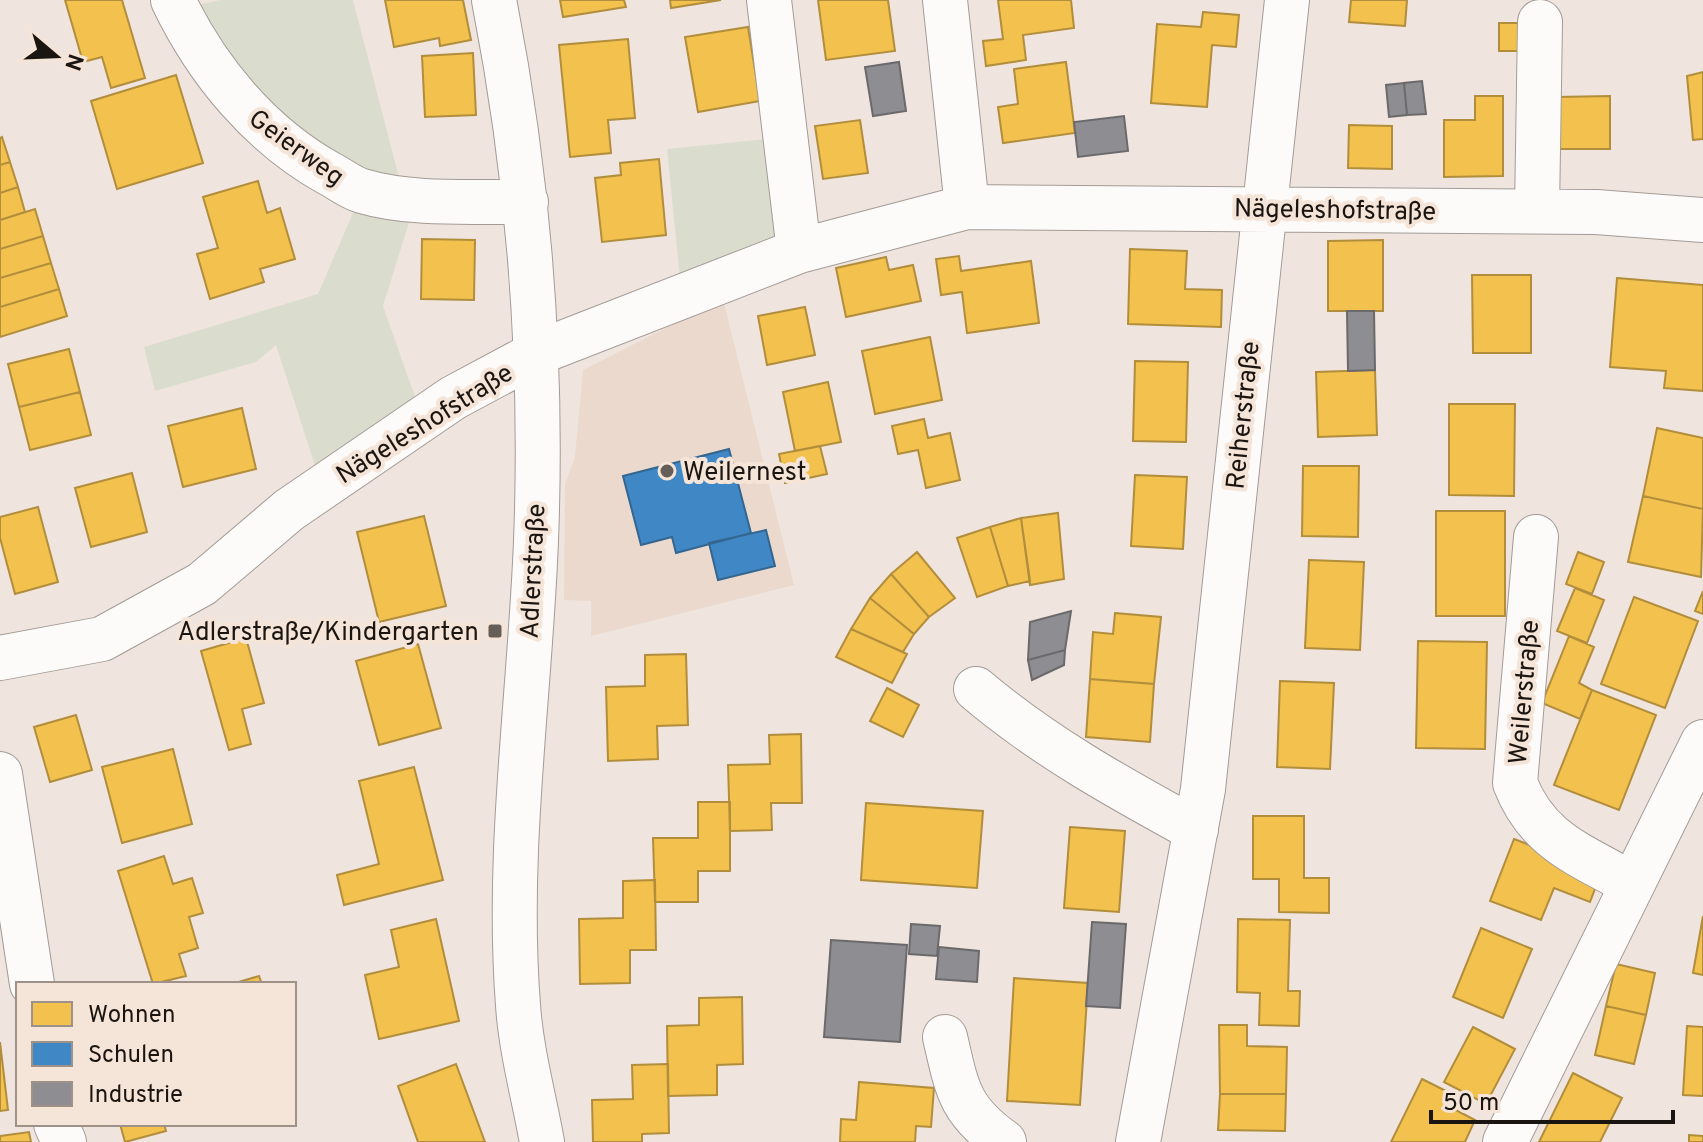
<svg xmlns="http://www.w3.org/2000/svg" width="1703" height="1142" font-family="Overpass,sans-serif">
<rect width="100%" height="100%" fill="#efe5de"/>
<path fill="#ebd9ce" d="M723,299L794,585L591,636V601L564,600L565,484L575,457L583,370Z"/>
<path fill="#daddce" d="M220,0H353L402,189L311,156L185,8Z
M777,138L792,248L681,289L667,149Z
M358,201L412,213L383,306L420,411L317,472L276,345L256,362L155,391L144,347L318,294Z"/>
<path fill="#f2c14e" stroke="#b28d3c" stroke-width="2" d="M65,0H122L145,78L111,88L102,57L83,62Z
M385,0H463L471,40L440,46L439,38L394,47Z
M560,0H624L626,7L563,17Z
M670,0H721L671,8Z
M818,0H888L895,51L826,60Z
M998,0H1071L1074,28L1023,35L1026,60L986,66L983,41L1003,39Z
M1351,0H1407L1405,26L1349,22Z
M1203,12L1239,15L1236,47L1212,45L1207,107L1151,103L1157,24L1201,27Z
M1499,23H1530V51H1499Z
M748,27L760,101L698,112L685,37Z
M628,39L635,118L608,120L611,153L570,157L559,45Z
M473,53L476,115L425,117L422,56Z
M1066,62L1075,133L1003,143L998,107L1018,104L1014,69Z
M1703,72V139L1693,140L1687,76Z
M176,75L203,163L117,189L91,101Z
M1475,96H1503V176L1444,177V120H1475Z
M1610,96V149H1556V97Z
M860,120L868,173L823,179L815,126Z
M1349,125L1392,126V169L1348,168Z
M2,137L10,162L0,165V138Z
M659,159L666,235L602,242L595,178L621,175L620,163Z
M10,162L18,187L0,193V165Z
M258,181L267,213L280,208L295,259L260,269L264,282L210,299L197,254L218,248L203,197Z
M18,187L25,212L0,220V193Z
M35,209L43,236L0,249V220Z
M43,236L51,263L0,278V249Z
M422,239L475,240L474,300L421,299Z
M1383,240V311H1328V241Z
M1130,249L1187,251L1185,289L1222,290L1221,327L1128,324Z
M959,256L961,271L1031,261L1039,323L967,333L962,292L941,295L936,259Z
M886,257L889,270L913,265L921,301L846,317L836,268Z
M51,263L59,289L0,307V278Z
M1472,275H1531V353H1473Z
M1617,278L1703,285V391L1664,388L1666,371L1610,367Z
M59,289L67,316L0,337V307Z
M805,307L815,355L767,365L758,316Z
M930,337L942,400L875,414L862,351Z
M69,349L80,392L19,407L8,364Z
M1135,361L1188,362L1186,442L1133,441Z
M1375,370L1377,435L1318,437L1316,372Z
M828,382L841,442L795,451L783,392Z
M80,392L91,435L30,450L19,407Z
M1449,404H1515L1514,496L1449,495Z
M242,408L256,469L183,487L168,426Z
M924,419L928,438L950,433L960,480L926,488L918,450L898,454L892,426Z
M1657,428L1703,438V509L1643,496Z
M820,446L827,474L785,483L779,454Z
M1303,466H1359L1358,537L1302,536Z
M132,473L147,532L91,547L75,488Z
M1135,475L1187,477L1183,549L1131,546Z
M1643,496L1703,509L1701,577L1628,562Z
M38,507L58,582L15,594L0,538V517Z
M1436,511H1505V616H1436Z
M1058,513L1064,579L1030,585L1021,518Z
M424,516L446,606L379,622L357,532Z
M1021,518L1030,581L1008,586L990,527Z
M990,527L1008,586L977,597L957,538Z
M917,552L955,598L929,617L891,574Z
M1578,552L1604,562L1592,594L1566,584Z
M1309,560L1364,562L1360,650L1305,648Z
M891,574L929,617L914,634L870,598Z
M1575,588L1604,600L1587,643L1557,631Z
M1703,591V614L1695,611Z
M1634,597L1698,621L1665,708L1601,684Z
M870,598L914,634L903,652L851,629Z
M1115,613L1161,617L1154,684L1090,679L1093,632L1113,634Z
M851,629L907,654L892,683L836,657Z
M1569,636L1594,647L1579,683L1592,690L1580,719L1542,703Z
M246,638L264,703L242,709L251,744L229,750L201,651Z
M1418,641L1487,642L1485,749L1416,748Z
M418,644L441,728L379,745L356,661Z
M686,654L688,725L657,726L658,759L608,761L606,687L645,686V655Z
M1090,679L1154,684L1150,742L1086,737Z
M1280,681L1334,683L1330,769L1277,767Z
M887,688L919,705L903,737L870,721Z
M1592,690L1656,715L1619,810L1554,785Z
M76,715L92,770L50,782L34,727Z
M801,734L802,803H771L772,830L730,831L728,765L770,764L769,735Z
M173,749L192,824L122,843L102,767Z
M414,767L443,880L344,905L337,875L379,864L359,781Z
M698,802H730V871H698V902H655L653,838H698Z
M866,803L983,811L977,888L861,880Z
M1253,816H1304V878H1329V913L1279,912V879H1253Z
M1070,827L1125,831L1119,912L1064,908Z
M1514,839L1601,873L1590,902L1554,888L1541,920L1490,901Z
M164,856L173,884L192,878L203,913L189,917L198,948L179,954L186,976L153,984L118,871Z
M655,880L656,950H630V983L580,984L579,919L623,918V881Z
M1703,916V975L1693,973Z
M436,919L459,1021L379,1039L365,975L399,967L391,930Z
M1238,919L1290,920L1288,991H1300L1299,1026L1259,1025L1260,993L1237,992Z
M1481,928L1532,949L1503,1018L1453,997Z
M1616,964L1655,973L1646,1015L1606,1006Z
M259,976L262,984H232Z
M1014,978L1088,983L1080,1105L1007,1101Z
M742,997L743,1064L717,1065V1095L668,1096L667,1026L699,1025V998Z
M1606,1006L1646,1015L1634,1064L1595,1055Z
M1219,1025H1247V1046L1287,1047L1286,1094H1220Z
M1687,1026L1703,1027V1096L1683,1095Z
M1473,1027L1515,1049L1486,1104L1444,1082Z
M0,1042L8,1110L0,1111Z
M456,1064L485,1142H418L398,1086Z
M668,1064L669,1133L642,1134V1142H593L592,1100L633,1099L632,1065Z
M1573,1073L1622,1098L1600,1142H1539Z
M1422,1079L1452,1094L1446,1105L1475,1120L1465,1142H1391Z
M859,1082L934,1088L931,1127L916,1126L915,1142H840L841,1119L856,1120Z
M1220,1094H1286L1285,1131L1218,1130Z
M120,1124H164L166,1131L125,1142Z
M29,1132L31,1142H0V1136Z
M1689,1135L1703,1136V1142H1689Z"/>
<path fill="#3f88c5" stroke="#34668f" stroke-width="2" d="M729,449L751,533L676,553L672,537L641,545L623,476Z
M766,530L775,566L718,580L709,543Z"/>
<path fill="#8d8d92" stroke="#6b696b" stroke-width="2" d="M899,62L906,111L873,116L865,67Z
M1422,81L1426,114L1407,115L1404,83Z
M1404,83L1407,115L1389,117L1386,85Z
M1124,116L1128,151L1078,157L1074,122Z
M1347,311H1374L1375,370L1348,371Z
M1071,611L1065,650L1028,660L1030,622Z
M1065,650L1064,665L1032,680L1028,660Z
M1092,922L1126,924L1120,1008L1086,1006Z
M911,924L940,926L937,956L909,954Z
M831,940L907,945L900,1042L824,1037Z
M939,947L979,951L977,982L936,979Z"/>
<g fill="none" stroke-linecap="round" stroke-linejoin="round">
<defs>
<path id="minor" d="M173,0C207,71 260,135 330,174C340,179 351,188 362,191C413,206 473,201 526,202
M494,0C529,178 543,359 536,541C530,695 506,850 518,1005C521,1051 534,1097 542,1142
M769,0L799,251
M945,0L967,207
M1537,211L1540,22
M1536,537L1515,783C1538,842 1580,854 1632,884
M0,658L102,639L202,584L289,510L453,398L537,353L799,251L967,207L1596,212L1703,220
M976,689C1043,746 1119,788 1196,830
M0,774L32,984
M945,1037C957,1089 959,1110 1004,1142
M56,1124L64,1142
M1138,1142L1203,789L1287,0
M1505,1142L1703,742"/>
</defs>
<use href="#minor" stroke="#a39b96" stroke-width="46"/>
<use href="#minor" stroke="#fdfbfa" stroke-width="44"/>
</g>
<g fill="#655e59" stroke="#f5e4d8" stroke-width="3">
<circle cx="667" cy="471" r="8"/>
<rect x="487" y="623" width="16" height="16" rx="4"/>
</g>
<g text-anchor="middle" stroke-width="8" stroke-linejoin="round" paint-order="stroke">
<g font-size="26" fill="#1b1511" stroke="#f5e4d8">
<text transform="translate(297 147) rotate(36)" y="9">Geierweg</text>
<text transform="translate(1335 209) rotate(1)" y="9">Nägeleshofstraße</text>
<text transform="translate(1242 415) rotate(-84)" y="9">Reiherstraße</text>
<text transform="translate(424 423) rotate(-32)" y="9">Nägeleshofstraße</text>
<text transform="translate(532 571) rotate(-87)" y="9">Adlerstraße</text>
<text transform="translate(1523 692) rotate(-85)" y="9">Weilerstraße</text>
</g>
<g font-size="26" fill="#1b1511" stroke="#f5e4d8" text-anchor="start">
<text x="683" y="480">Weilernest</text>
<text x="479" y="640" text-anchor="end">Adlerstraße/Kindergarten</text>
</g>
</g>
<rect x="16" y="982" width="280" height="144" fill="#f5e4d8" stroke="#9e9188" stroke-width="2"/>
<rect x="32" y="1002" width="40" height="24" fill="#f2c14e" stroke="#9e9188" stroke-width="2"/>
<text x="88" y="1022" font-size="24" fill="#1b1511">Wohnen</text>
<rect x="32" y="1042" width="40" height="24" fill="#3f88c5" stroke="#9e9188" stroke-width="2"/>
<text x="88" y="1062" font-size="24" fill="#1b1511">Schulen</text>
<rect x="32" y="1082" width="40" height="24" fill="#8d8d92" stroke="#9e9188" stroke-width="2"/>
<text x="88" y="1102" font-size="24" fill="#1b1511">Industrie</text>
<g transform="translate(56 56) rotate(109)" stroke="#f5e4d8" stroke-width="6" paint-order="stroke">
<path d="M0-6L14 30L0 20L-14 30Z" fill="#1b1511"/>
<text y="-12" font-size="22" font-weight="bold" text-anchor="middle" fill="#1b1511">N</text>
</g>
<path d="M1431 1110v12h242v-12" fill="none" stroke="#1b1511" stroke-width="4"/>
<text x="1443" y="1110" font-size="24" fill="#1b1511" stroke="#f5e4d8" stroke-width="6" paint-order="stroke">50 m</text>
</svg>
